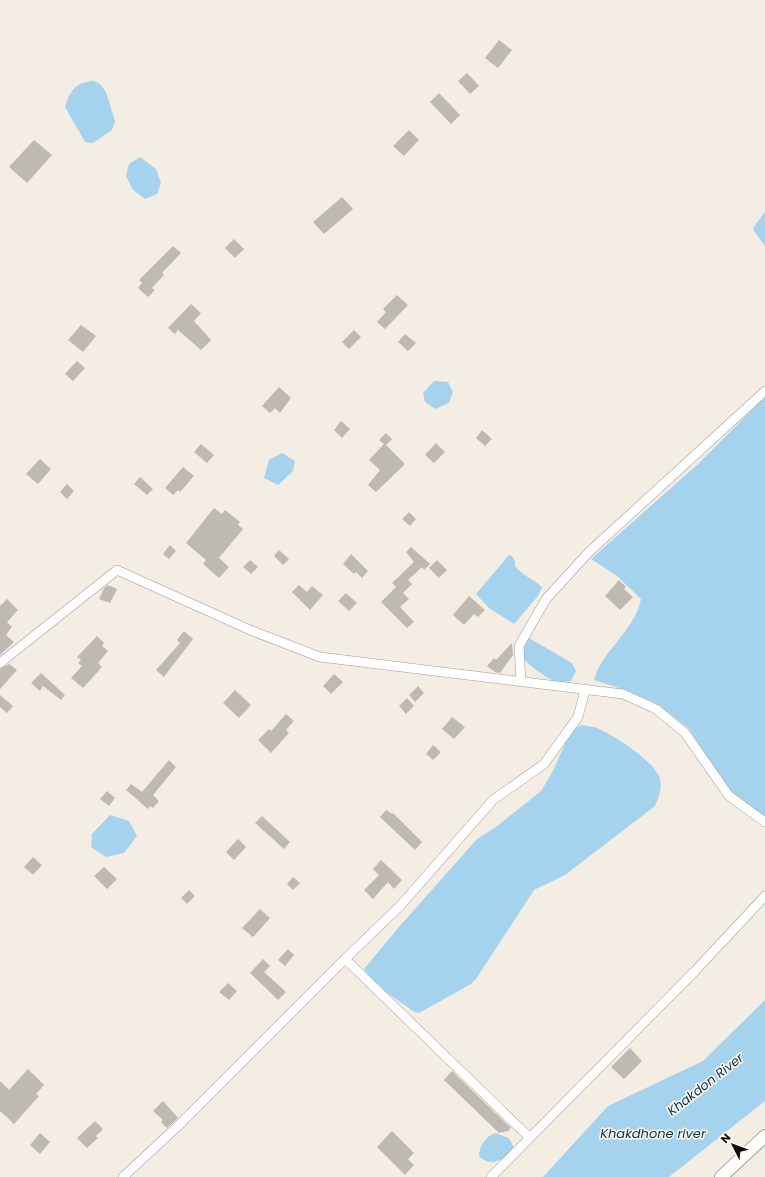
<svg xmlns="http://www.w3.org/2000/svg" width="765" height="1177" font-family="Poppins,sans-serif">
<rect width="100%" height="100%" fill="#f3ede4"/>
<path fill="#a5d3ee" d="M94,81L100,84L106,92L115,121L112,130L93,143L85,142L65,107C70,91 75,82 94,81Z
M140,157L156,169L161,183L157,194L145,199L133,190L126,176L129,164Z
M765,212V246L754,231L753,228Z
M434,381L448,382L453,392L449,403L435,409L425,402L423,393Z
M765,397V817L743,803L729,790L689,729L656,703L628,691L594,680C602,650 635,631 641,599L617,576L591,559L698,464Z
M282,453L295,461L293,471L278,485L264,478L269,460Z
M509,555L512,556L515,561V566C522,575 533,579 542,587L538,596L514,624L489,608L476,594Z
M529,638L572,663L576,671L571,681C564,682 558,683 552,680C544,676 520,661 521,651C521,646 526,641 529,638Z
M581,725C585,726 590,726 594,727C610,732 656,762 660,779C662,788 659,798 655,806L565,875L534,890L476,979L471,984L419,1013L415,1012C400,1002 372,984 364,969L399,927L477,839L496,827L541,791L553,771L570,732Z
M110,815L129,821L137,836L124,853L106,857L91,847L92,834Z
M765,1000V1101L669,1177H543L608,1106L703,1061Z
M495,1133L509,1138L515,1150C504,1158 491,1169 479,1156C479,1147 486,1136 495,1133Z"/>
<path fill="#bfbab1" d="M499,40L512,50L498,68L485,58Z
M467,73L479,86L470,94L458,81Z
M439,93L460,115L451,124L430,102Z
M409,130L419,140L404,156L393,146Z
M34,140L52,155L27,183L9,167Z
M342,197L353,209L324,234L313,222Z
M234,239L244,249L235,258L225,248Z
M173,246L181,253L162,273L164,275L152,288L155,290L148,297L138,288L142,283L139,280Z
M397,295L408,305L385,329L377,322L386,312L383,309Z
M191,304L201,313L194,321L211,340L201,350L178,330L175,334L168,328Z
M81,325L96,336L83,352L68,340Z
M354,330L361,337L349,349L342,342Z
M405,334L416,343L408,351L398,342Z
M77,361L85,368L73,381L65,374Z
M279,387L291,398L280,413L275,408L270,413L262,406Z
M341,421L350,429L342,438L334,430Z
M482,430L492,439L485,446L476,438Z
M386,433L392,439L386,445L405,464L376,492L368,485L380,470L369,460L384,444L379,440Z
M436,443L445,452L434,463L425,455Z
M201,444L214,455L207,463L194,452Z
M40,459L51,469L38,484L26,474Z
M183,467L194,476L180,492L178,490L173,495L165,488Z
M140,477L153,489L147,495L134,484Z
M67,484L74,491L67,499L60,492Z
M214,508L222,514L225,510L240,522L238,525L243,529L219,558L229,567L219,578L203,564L206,560L186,543Z
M409,512L416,519L410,526L402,519Z
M170,545L176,551L169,559L163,554Z
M411,547L430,564L424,570L422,567L408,580L412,584L403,593L409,599L400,607L414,622L407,628L381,602L396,587L392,583L414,562L406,552Z
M279,550L289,559L283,565L274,556Z
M351,554L368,571L362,578L356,572L354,574L343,564Z
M250,560L258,567L251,574L243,567Z
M437,560L447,570L439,578L429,568Z
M619,580L626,587L624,589L633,597L620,610L605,596Z
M108,585L117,589L110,603L99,599L104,588Z
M299,585L307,592L312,586L323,595L310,610L292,592Z
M346,593L357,603L349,611L338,601Z
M469,596L485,610L478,617L474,614L464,625L453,615Z
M7,599L18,610L7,622L12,627L6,635L14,642L0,655V606Z
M184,631L193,639L164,677L156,670L180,643L177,640Z
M97,636L104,643L102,646L108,651L98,663L102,667L83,688L71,678L82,666L78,663L81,660L77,657Z
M512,643L513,655L500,673L495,672L487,666L494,658L496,660Z
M9,664L17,670L0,689V669Z
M41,673L65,695L61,700L43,686L40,691L31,683Z
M334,674L343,682L331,694L323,686Z
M418,686L424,693L415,702L409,695Z
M235,690L251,705L239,718L223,703Z
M0,695L13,706L7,713L0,707Z
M407,698L414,706L406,714L399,706Z
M286,714L294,721L286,730L289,733L271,753L258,740L269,729L271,731Z
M452,717L465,727L454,739L442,729Z
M433,745L441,752L433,760L426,754Z
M169,760L176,767L153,795L159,801L153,808L150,806L148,809L126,790L131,784L142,792Z
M107,791L115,798L109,806L100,799Z
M386,810L392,814L393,813L422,842L415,850L380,817Z
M262,816L290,842L284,849L255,823Z
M238,839L246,847L234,860L226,852Z
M33,857L42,865L33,875L24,867Z
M381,860L402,880L394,889L388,882L373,899L364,890L379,875L373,869Z
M104,867L117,879L107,889L94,876Z
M293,877L300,883L293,890L287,884Z
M189,890L195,896L187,904L181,898Z
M260,909L270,918L253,937L242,928Z
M288,949L294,955L285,966L278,960Z
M263,959L270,966L264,972L286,992L278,1000L250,973Z
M228,983L237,991L229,1000L219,992Z
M630,1048L642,1061L624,1079L611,1067Z
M28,1069L44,1085L36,1094L39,1096L14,1124L0,1111V1081L9,1090Z
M452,1071L511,1128L508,1131L499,1133L444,1080Z
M163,1101L178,1118L167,1128L161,1122L163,1120L153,1111Z
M95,1121L103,1129L96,1136L98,1138L87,1148L77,1138Z
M392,1131L414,1153L408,1159L414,1165L405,1175L377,1147Z
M40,1133L50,1142L40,1154L30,1145Z"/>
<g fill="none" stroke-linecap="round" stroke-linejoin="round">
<defs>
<path id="minor" d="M0,663L117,570L250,630L320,657L623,694L656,709L685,733L729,796L765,822
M521,682L519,646L546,599L589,552L765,391
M345,959L529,1137
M123,1177L180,1124L345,959L400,906L493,800L544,764L578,717L585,690
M491,1177L695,971L765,896"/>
<path id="tertiary" d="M721,1177L765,1136"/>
</defs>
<use href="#minor" stroke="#a09b92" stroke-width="10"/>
<use href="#tertiary" stroke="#a09b92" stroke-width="14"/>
<use href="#minor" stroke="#fff" stroke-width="9"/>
<use href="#tertiary" stroke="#fff" stroke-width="12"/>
</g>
<g text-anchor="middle" stroke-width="3" stroke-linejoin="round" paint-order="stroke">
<g font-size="13" font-style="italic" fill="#072f42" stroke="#fefbf5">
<text transform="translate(705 1084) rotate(-38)" y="5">Khakdon River</text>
<text x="653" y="1138">Khakdhone river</text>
</g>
</g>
<g transform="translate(733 1145) rotate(312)" stroke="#fefbf5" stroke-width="3" paint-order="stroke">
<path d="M0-3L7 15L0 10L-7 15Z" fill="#0f0d0a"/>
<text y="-6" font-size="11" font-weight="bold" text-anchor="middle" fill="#0f0d0a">N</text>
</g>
</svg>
